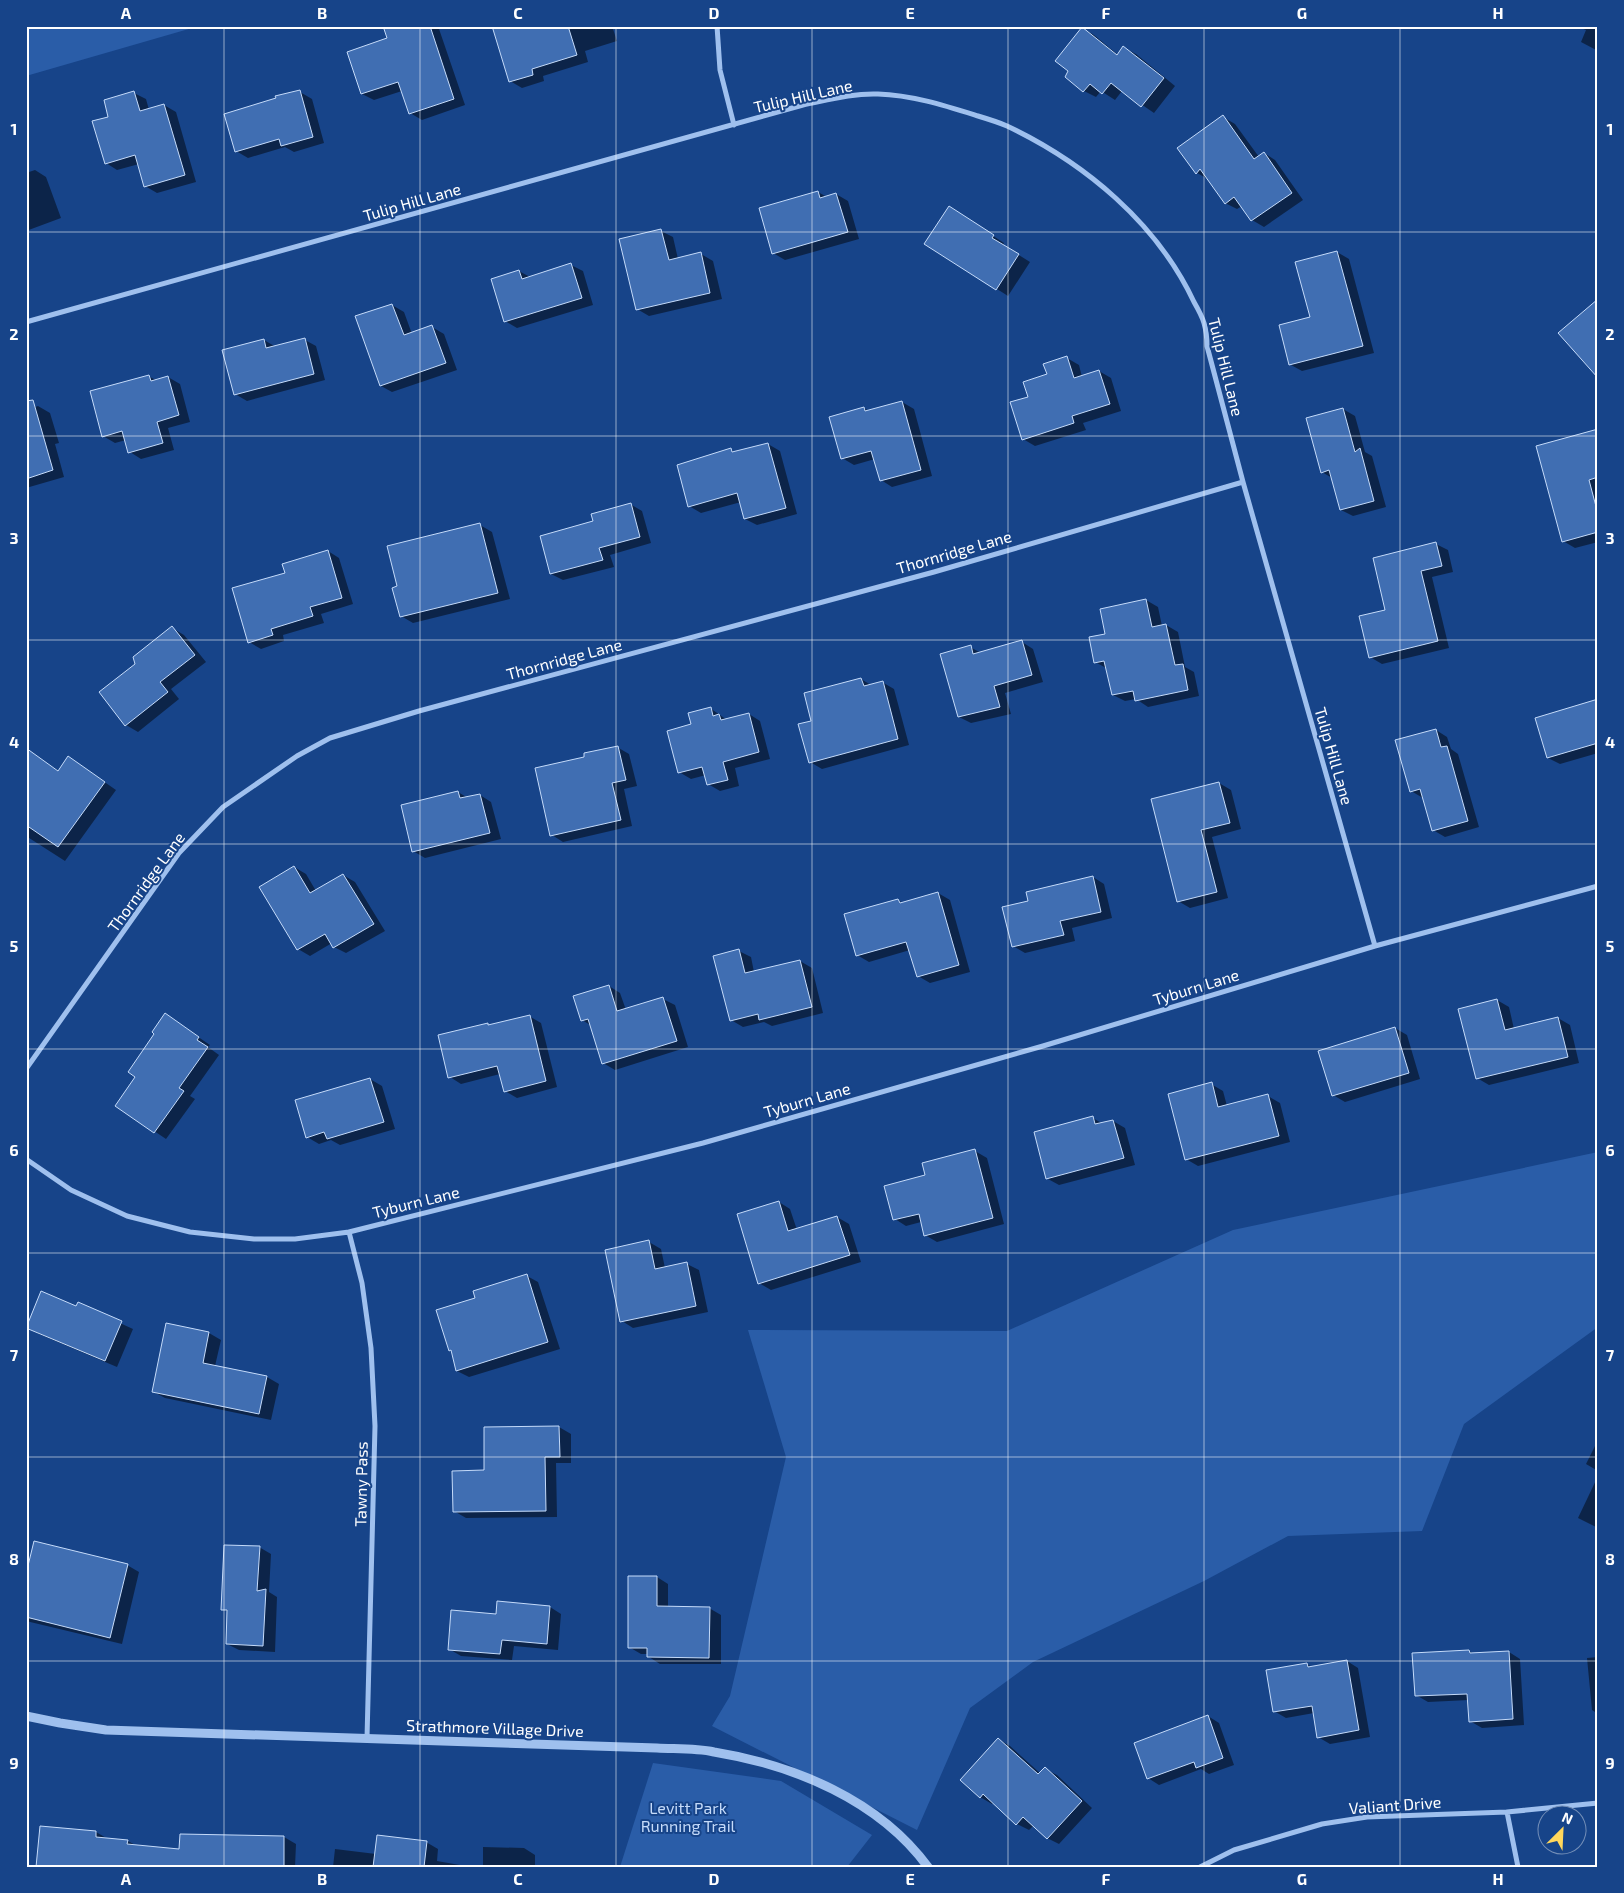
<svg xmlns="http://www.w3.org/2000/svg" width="1624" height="1893" font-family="'Exo 2',sans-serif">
<rect width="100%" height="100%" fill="#174489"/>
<path fill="#2a5da8" d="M26,26H199L26,76Z
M1598,1152V1327L1464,1424L1422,1531L1288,1536L1204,1581L1033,1662L970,1708L917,1830L712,1726L730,1696L786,1457L748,1330L1007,1331L1233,1230Z
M653,1763L781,1781L872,1835L847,1867H620Z"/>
<path fill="#0007" d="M384,26H438L465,105L422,120L410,113L402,91L374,100L362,94L389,38Z
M502,26H612L617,41L585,51L588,62L543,76L544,81L522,88L510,81Z
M1576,26H1598V51L1581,42L1586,30Z
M1082,28L1094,35L1118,55L1124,48L1136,54L1175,86L1154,113L1122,91L1115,100L1101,91L1096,97L1084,91L1069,70Z
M300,92L312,99L324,143L294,152L285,147L248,158L236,151Z
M134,93L146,99L149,110L164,105L176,112L196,182L157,193L145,186L139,164L117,170L106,163L110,117Z
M1223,117L1235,124L1259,157L1264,153L1275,160L1303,200L1264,227L1252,220L1242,206L1237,209L1225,203L1208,179L1197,173Z
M35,170L46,177L61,218L26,231V173Z
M818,192L827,197L836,194L848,201L859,239L785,260L773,253Z
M961,215L1004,243L1003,245L1030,262L1008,296L997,289Z
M661,231L673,237L678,259L701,254L713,261L722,299L649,316L637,309Z
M1337,252L1349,259L1374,353L1302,371L1291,365L1280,326L1311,318Z
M571,265L583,271L593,305L517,328L505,321L519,271L530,277Z
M1598,289V297L1595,291Z
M392,305L404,312L412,334L432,327L444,334L457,370L392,392L381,386Z
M264,340L276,347L305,340L316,346L325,380L247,401L235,394Z
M1067,358L1079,365L1082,377L1099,371L1111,378L1121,411L1083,423L1086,430L1035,446L1023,439L1030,398Z
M148,376L156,380L168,377L180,384L190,422L168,428L174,450L141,459L130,452L126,440L115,443L103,436Z
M902,402L914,409L932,476L892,487L881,480L875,459L854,465L842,458L864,408L869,411Z
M38,406L50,413L59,443L55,444L64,477L26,488V410Z
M1343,409L1355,416L1365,452L1372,456L1386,507L1353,516L1341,510L1332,478L1322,472Z
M1598,431V542L1575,548L1563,541Z
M768,444L780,451L797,514L757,525L745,519L741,502L701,513L689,506L730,449L736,453Z
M630,504L642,511L651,543L610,555L614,567L563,580L551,574L595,522Z
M480,525L492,532L510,599L413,623L401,616L399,587Z
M1436,544L1448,550L1453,572L1432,577L1449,648L1382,664L1370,657L1387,611Z
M328,551L339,558L353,604L321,614L324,623L283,635L284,641L261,649L249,642L286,573Z
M1146,600L1158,607L1162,626L1166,625L1178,632L1185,667L1194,672L1199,696L1148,707L1136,699L1125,701L1113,695L1108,669L1095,662L1106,635Z
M172,628L184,635L206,662L171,689L179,699L138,732L126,725L137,664Z
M1022,642L1033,649L1043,682L1005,693L1011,714L971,723L959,717L970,647L981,653Z
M861,679L871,685L882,682L894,689L909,745L822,769L810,762L812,722Z
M1598,700V753L1560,764L1548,758Z
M710,708L727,720L749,714L760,721L770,759L735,768L739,786L720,791L708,784L706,775L691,779L679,772L693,725Z
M1436,730L1447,737L1451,749L1458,754L1479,827L1445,837L1433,830L1423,798L1411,791Z
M617,747L629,754L637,786L624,789L632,826L563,842L552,835L586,758Z
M32,754L59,771L80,765L116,790L65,861L26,836V762Z
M1219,783L1231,790L1241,829L1212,837L1228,898L1190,908L1178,901L1152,800Z
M458,792L468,798L480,795L491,802L501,839L425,858L413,851Z
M294,867L306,874L316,891L343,875L355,882L385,931L346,953L334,947L332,943L310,956L298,949Z
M1093,877L1104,884L1112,918L1072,928L1075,941L1025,953L1013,946L1030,902Z
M938,893L950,900L970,972L930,983L918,976L910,950L869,962L857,955L898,900L903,903Z
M739,951L751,957L754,972L800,961L812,968L823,1013L772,1026L764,1022L743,1027L731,1020Z
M609,986L620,993L626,1010L663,999L675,1005L688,1047L615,1070L603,1063L592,1026L582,1020Z
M1497,1000L1509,1007L1514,1029L1558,1018L1570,1025L1579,1063L1489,1085L1477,1078Z
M166,1015L210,1045L208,1047L219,1055L190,1096L195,1099L166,1139L117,1106L137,1077Z
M529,1016L541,1023L557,1087L517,1098L505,1091L500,1074L461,1084L450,1077L487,1024L490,1026Z
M1395,1028L1407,1035L1420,1079L1345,1102L1333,1095Z
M370,1079L382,1086L395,1129L340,1145L331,1140L319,1144L307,1137Z
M1211,1084L1223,1091L1227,1106L1268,1096L1280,1103L1290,1142L1198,1166L1186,1159Z
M1093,1118L1103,1124L1113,1121L1125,1128L1135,1165L1059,1185L1048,1179L1035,1133Z
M975,1151L987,1158L1004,1224L937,1242L925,1235L921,1222L906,1226L895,1219L927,1176Z
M779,1202L790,1209L797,1230L837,1217L849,1224L861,1262L771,1290L759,1283Z
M649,1242L661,1249L665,1268L687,1264L699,1270L708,1312L633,1328L622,1321Z
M527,1276L538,1282L560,1349L469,1377L457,1371L452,1351L450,1350L476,1299Z
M78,1304L133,1329L117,1367L39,1334L27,1327L77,1307Z
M209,1333L221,1340L215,1366L267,1377L279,1384L271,1420L165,1398L154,1392Z
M559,1427L571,1434V1463H556L557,1517L466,1518L454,1511L486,1471Z
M1595,1446L1598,1447V1471L1586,1464Z
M1598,1476V1528L1578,1518Z
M259,1547L271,1554L269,1592L277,1597L275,1652L239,1650L227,1644L228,1612L223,1609Z
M127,1565L139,1572L122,1644L26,1621V1580Z
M657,1577L668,1584V1607L709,1608L721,1615V1664H660L649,1657V1654H641L629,1647Z
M550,1607L561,1614L558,1650L514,1646L512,1660L461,1656L449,1649Z
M1469,1651L1474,1654L1509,1652L1520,1659L1524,1725L1482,1728L1470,1721L1469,1700L1428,1702L1416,1695Z
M1598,1657V1714L1592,1710L1587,1658Z
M1347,1661L1358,1668L1370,1737L1330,1744L1318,1737L1314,1713L1286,1718L1274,1711L1307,1664L1312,1667Z
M1208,1716L1219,1723L1234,1765L1209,1774L1201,1769L1159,1785L1148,1778Z
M998,1739L1010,1746L1041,1774L1045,1769L1057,1775L1092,1808L1059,1844L1047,1838L1034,1825L1029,1830L1017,1824L994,1802L992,1804L980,1797Z
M96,1832L108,1839L128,1841L137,1846L180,1850L284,1837L296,1844L295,1867H38Z
M426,1842L438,1849L437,1861L471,1867H333L335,1849L376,1854Z
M483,1847L524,1848L535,1855V1867H483Z"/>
<path fill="#406eb2" stroke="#c5dbfa" d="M383,26H430L454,99L409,114L398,82L361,94L347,52L387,38Z
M492,26H568L577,55L532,69L533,75L509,82Z
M1082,27L1117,55L1123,46L1164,78L1141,107L1111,83L1102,94L1090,84L1083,92L1065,77L1068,71L1055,61Z
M300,90L313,137L281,146L279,139L235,152L224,114L276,98L275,96Z
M134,91L140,111L164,104L185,175L144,187L135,155L105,164L92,121L108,117L104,100Z
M1223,115L1254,159L1264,152L1292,193L1251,221L1234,197L1225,204L1200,169L1196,174L1177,148Z
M818,191L820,198L836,193L848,232L772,254L759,208Z
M949,206L994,235L992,238L1019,254L996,290L924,244Z
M661,229L669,260L701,252L710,293L636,310L619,239Z
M1337,251L1363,346L1289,365L1279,325L1310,317L1295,262Z
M571,263L582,298L504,322L491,279L519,270L522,279Z
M1598,299V378L1558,333Z
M392,304L404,335L432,325L446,363L380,386L355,316Z
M305,338L314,374L234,395L222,350L264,339L266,348Z
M1067,356L1074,378L1099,370L1110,404L1072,416L1074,423L1022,440L1010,402L1028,397L1023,382L1047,374L1043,364Z
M149,375L151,381L168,376L179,415L157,422L163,443L128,453L122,431L102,437L90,391Z
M33,400L53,470L26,479V401Z
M902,401L921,470L880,481L871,451L841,459L829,417L864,407L865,411Z
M1343,408L1355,452L1360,448L1374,501L1340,510L1329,470L1321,473L1306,418Z
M1598,429V477L1589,480L1598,514V532L1562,542L1536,446Z
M768,443L786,508L744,519L737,493L688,507L677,465L731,448L732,452Z
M631,503L640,537L599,548L603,560L550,574L540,536L593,521L591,514Z
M480,523L498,593L400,617L392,588L397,586L387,546Z
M1436,542L1442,566L1421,571L1438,641L1369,658L1359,616L1385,610L1373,558Z
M328,550L342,598L310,607L313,616L271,629L273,635L248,643L232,588L285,573L282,564Z
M1146,599L1152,627L1166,624L1175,665L1183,664L1188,690L1135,701L1133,691L1112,695L1104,661L1094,663L1089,637L1105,634L1100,609Z
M172,626L195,655L160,682L168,692L125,726L99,692L135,664L133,657Z
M1022,640L1032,675L994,686L1000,707L958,717L940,654L971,645L973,654Z
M861,678L864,686L883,681L898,739L809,763L798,724L811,721L804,693Z
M1598,699V743L1547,758L1535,718Z
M711,707L713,716L719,714L721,720L749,713L759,752L723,762L728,780L707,785L702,767L678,773L667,731L691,724L688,713Z
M1436,729L1441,747L1447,746L1468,821L1432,831L1420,789L1410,792L1395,740Z
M618,746L626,780L612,783L621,820L550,836L535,768L584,757V753Z
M26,748L58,771L68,756L105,782L58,847L26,825Z
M1219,782L1230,823L1201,830L1217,892L1177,902L1151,799Z
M458,791L460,798L480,794L490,833L412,852L401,805Z
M294,866L310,893L343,874L374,924L333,948L325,934L297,950L259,887Z
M1093,876L1101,912L1060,921L1064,935L1012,947L1002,907L1028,901L1026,892Z
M938,892L959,965L917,977L906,942L856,956L844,914L898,899L900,903Z
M739,949L745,973L800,960L812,1007L759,1020L758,1014L730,1021L713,956Z
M609,985L617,1011L663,997L677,1041L602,1064L588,1019L581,1021L573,996Z
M1497,999L1505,1030L1558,1017L1568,1057L1476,1079L1458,1009Z
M165,1013L199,1037L197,1040L208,1047L179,1088L184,1091L154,1133L115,1106L135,1077L128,1072L154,1034L152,1032Z
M530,1015L546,1081L504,1092L497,1066L448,1078L438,1035L488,1023V1025Z
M1395,1027L1409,1073L1332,1096L1318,1051Z
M370,1078L384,1122L327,1139L324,1132L306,1138L295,1100Z
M1212,1082L1218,1107L1268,1094L1279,1136L1185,1160L1168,1094Z
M1093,1116L1095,1124L1113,1120L1124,1158L1046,1179L1034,1132Z
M975,1149L993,1218L924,1236L919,1214L893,1220L884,1186L925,1175L922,1163Z
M779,1201L788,1231L837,1216L850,1255L758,1284L737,1214Z
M649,1240L655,1269L687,1262L696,1306L620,1322L605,1250Z
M527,1274L548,1342L456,1371L451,1350L449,1351L436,1310L475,1298L473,1291Z
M41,1291L76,1306L78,1302L122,1321L105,1361L26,1328Z
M166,1323L209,1332L203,1363L267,1376L259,1414L152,1392Z
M559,1426L560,1457H545L546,1511L453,1512L452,1471L484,1470V1427Z
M34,1541L128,1564L110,1638L26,1617V1574Z
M224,1545L260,1546L257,1591L266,1589L263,1646L226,1644L227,1610H221Z
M628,1576H657V1606L710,1607L709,1658L647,1657V1648H628Z
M497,1601L550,1606L547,1644L502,1640L500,1654L448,1650L451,1610L496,1614Z
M1469,1650L1470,1653L1509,1651L1513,1719L1469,1722L1467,1694L1415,1696L1412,1653Z
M1347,1660L1359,1730L1317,1738L1312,1706L1273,1712L1266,1670L1307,1663L1308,1667Z
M1208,1715L1223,1758L1196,1768L1194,1762L1147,1779L1134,1743Z
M998,1738L1038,1774L1045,1767L1082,1801L1047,1839L1023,1817L1016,1825L983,1794L980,1798L960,1780Z
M40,1826L96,1831V1837L128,1840L127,1844L179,1849L180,1834L284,1836V1867H36Z
M377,1835L427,1841L424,1867H373Z"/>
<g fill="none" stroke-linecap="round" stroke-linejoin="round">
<path stroke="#9fc0ee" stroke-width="5" d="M717,26L720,70L734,125
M26,322L803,105C828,100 853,93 878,94C912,95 946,106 978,116C988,119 998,122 1007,126C1085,163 1157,223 1194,302C1198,309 1202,316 1204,323C1206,330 1207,338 1207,346L1243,482L1375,946
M26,1069L179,853L223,807L297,756L330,738L419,711L934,572L1243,482
M26,1159L71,1190L127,1216L190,1232L254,1239H295L349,1232L703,1143L1043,1046L1375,946L1598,886
M349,1232L362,1283L371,1348L375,1426L367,1738
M1507,1812L1518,1867
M1200,1867L1234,1850L1322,1824L1367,1817L1507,1812L1598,1803"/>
<path stroke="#9fc0ee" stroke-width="9" d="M26,1716L60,1723L106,1730L657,1748C676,1749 696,1748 714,1752C794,1765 879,1800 928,1867"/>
</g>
<path fill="none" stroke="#fff" stroke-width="1" stroke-opacity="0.55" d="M224,26V1867M420,26V1867M616,26V1867M812,26V1867M1008,26V1867M1204,26V1867M1400,26V1867M26,232H1598M26,436H1598M26,640H1598M26,844H1598M26,1049H1598M26,1253H1598M26,1457H1598M26,1661H1598"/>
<g text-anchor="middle" stroke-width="4" stroke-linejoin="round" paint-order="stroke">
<g font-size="16" fill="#fff" stroke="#174489">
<text transform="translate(803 96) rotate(-13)" y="6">Tulip Hill Lane</text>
<text transform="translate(412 202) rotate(-16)" y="6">Tulip Hill Lane</text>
<text transform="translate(1226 367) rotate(76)" y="6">Tulip Hill Lane</text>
<text transform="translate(954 552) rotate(-16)" y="6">Thornridge Lane</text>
<text transform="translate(564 659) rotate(-15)" y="6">Thornridge Lane</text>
<text transform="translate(1334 756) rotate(74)" y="6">Tulip Hill Lane</text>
<text transform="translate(146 882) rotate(-54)" y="6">Thornridge Lane</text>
<text transform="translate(1196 987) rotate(-17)" y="6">Tyburn Lane</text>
<text transform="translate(807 1100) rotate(-16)" y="6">Tyburn Lane</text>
<text transform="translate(416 1202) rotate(-14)" y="6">Tyburn Lane</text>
<text transform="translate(361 1484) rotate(-89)" y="6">Tawny Pass</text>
<text transform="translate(495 1728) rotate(2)" y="6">Strathmore Village Drive</text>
<text transform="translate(1395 1805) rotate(-4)" y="6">Valiant Drive</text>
</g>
<g font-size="16" fill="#c5dbfa" stroke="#174489">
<text x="688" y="1814">Levitt Park<tspan x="688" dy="18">Running Trail</tspan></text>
</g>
</g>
<rect width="1624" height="1893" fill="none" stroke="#174489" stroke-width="55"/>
<g transform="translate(1562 1830) rotate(24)"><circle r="24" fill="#174489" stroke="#748fb8"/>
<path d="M0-4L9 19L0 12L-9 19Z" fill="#ffd75c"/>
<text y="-8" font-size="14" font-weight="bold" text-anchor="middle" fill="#ffffff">N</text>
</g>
<rect x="28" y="28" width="1568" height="1838" fill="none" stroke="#fff" stroke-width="2"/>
<g font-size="16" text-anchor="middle" font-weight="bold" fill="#fff">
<text x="126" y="19">A</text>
<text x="322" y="19">B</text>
<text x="518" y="19">C</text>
<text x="714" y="19">D</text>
<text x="910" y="19">E</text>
<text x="1106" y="19">F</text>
<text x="1302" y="19">G</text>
<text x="1498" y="19">H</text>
<text x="14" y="135">1</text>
<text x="1610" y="135">1</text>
<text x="14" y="340">2</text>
<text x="1610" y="340">2</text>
<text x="14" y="544">3</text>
<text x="1610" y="544">3</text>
<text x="14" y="748">4</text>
<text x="1610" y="748">4</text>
<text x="14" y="952">5</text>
<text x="1610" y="952">5</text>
<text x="14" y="1156">6</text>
<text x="1610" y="1156">6</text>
<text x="14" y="1361">7</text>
<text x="1610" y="1361">7</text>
<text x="14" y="1565">8</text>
<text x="1610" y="1565">8</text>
<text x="14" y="1769">9</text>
<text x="1610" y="1769">9</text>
<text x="126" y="1885">A</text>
<text x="322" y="1885">B</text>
<text x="518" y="1885">C</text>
<text x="714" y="1885">D</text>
<text x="910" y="1885">E</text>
<text x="1106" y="1885">F</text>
<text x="1302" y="1885">G</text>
<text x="1498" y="1885">H</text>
</g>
</svg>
